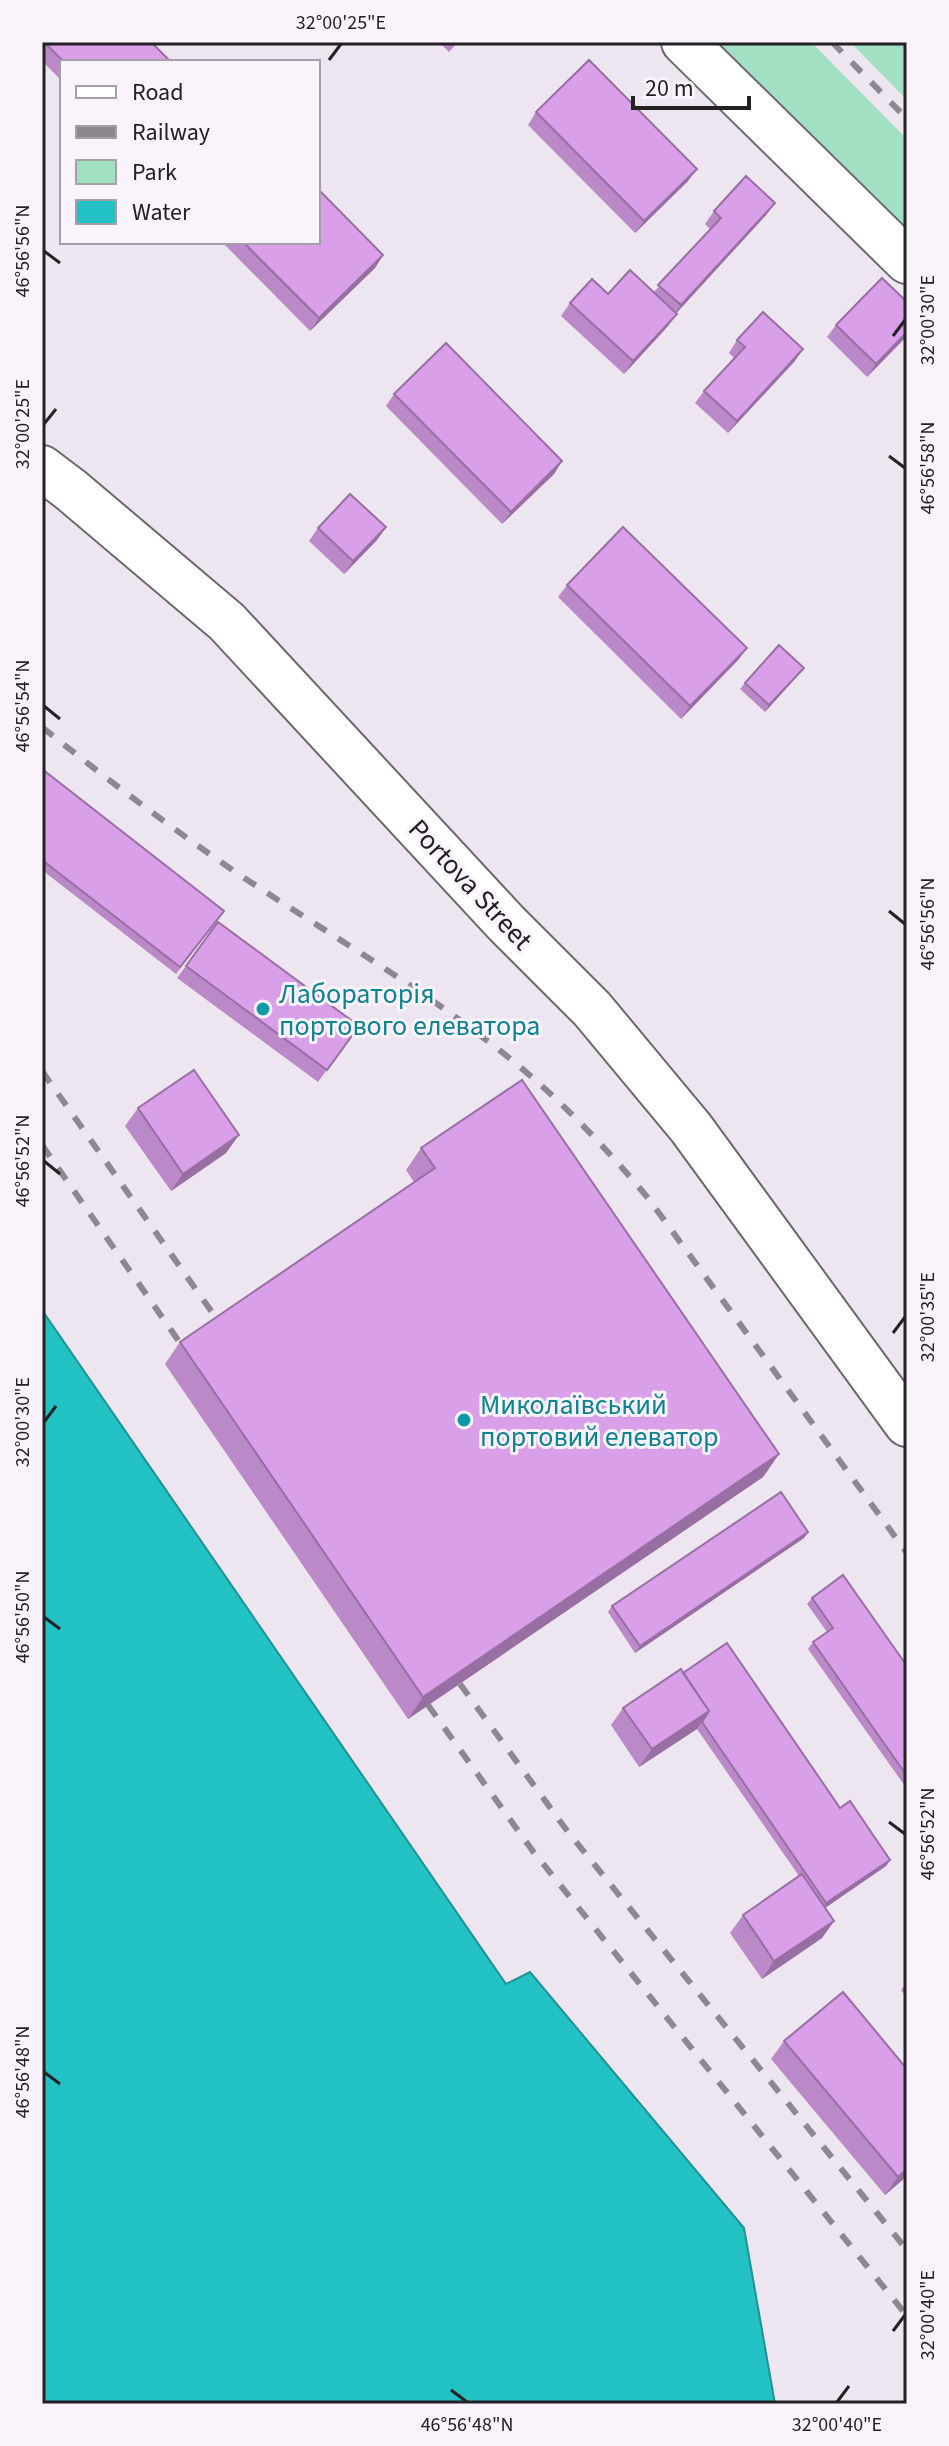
<svg xmlns="http://www.w3.org/2000/svg" width="949" height="2446" font-family="'Source Sans 3',sans-serif">
<rect width="100%" height="100%" fill="#ede5ef"/>
<path fill="#a2e0c3" d="M715,42H811L907,139V231Z
M850,42H907V100Z"/>
<path fill="#21c1c4" stroke="#229194" stroke-width="2" d="M42,1310L506,1984L530,1972L744,2228L775,2404H42Z"/>
<g fill="none" stroke-linecap="round" stroke-linejoin="round">
<defs>
<path id="minor" d="M684,42L907,261
M42,468L71,490L227,622L506,923L592,1009L691,1128L907,1424"/>
</defs>
<use href="#minor" stroke="#6d666e" stroke-width="48"/>
<use href="#minor" stroke="#fff" stroke-width="44"/>
<path stroke="#8d888f" stroke-width="6" stroke-dasharray="14 14" stroke-linecap="butt" d="M832,42L907,119
M42,727C104,777 166,824 231,869C320,929 413,982 498,1049C554,1093 602,1143 648,1198L907,1553
M42,1071L221,1325
M42,1145L185,1350
M460,1684L568,1832L907,2250
M428,1705L532,1850L907,2316"/>
</g>
<path fill="#bb89c8" d="M42,42H151L171,62H62V81L42,61Z
M439,42H458L449,52Z
M536,112L688,181L635,233L528,125Z
M775,203L766,215L676,313L668,326L624,374L561,316L570,303L608,294L654,292L710,229L705,224L714,211Z
M222,242H318L383,255L375,268L310,331Z
M836,325L907,336L867,377L827,337Z
M737,340L803,349L794,362L728,433L695,403L704,391L734,358L729,353Z
M394,394L562,461L554,474L502,524L386,406Z
M386,527L377,540L344,574L309,541L318,528Z
M567,585L747,648L738,660L681,719L558,597Z
M804,668L765,712L740,689L745,683Z
M42,769L224,911L176,974L42,870Z
M218,922L359,1026L318,1082L177,978Z
M138,1108L226,1153L171,1191L125,1126Z
M421,1148L779,1454L763,1477L408,1719L165,1364L180,1342L414,1182L406,1170Z
M808,1532L804,1538L635,1653L608,1612L612,1606Z
M812,1598L907,1666V1789L808,1649L813,1642L827,1632L807,1604Z
M683,1673L840,1808L890,1860L886,1866L825,1908L834,1921L822,1938L762,1979L730,1933L743,1915L799,1876L697,1729L639,1767L611,1725L623,1708Z
M907,1982V1998L901,1990Z
M784,2041L907,2176L885,2195L771,2059Z"/>
<path fill="#986fa3" d="M697,169L688,181L635,233L644,221Z
M775,203L766,215L672,318L681,305Z
M383,255L375,268L310,331L319,318Z
M677,314L668,326L624,374L633,361Z
M907,332V336L867,377L876,364Z
M803,349L794,362L728,433L737,421Z
M562,461L554,474L502,524L511,512Z
M386,527L377,540L344,574L353,561Z
M747,648L738,660L681,719L690,706Z
M804,668L799,674L765,712L769,705Z
M239,1135L226,1153L171,1191L183,1174Z
M779,1454L763,1477L408,1719L423,1697Z
M808,1532L804,1538L635,1653L640,1646Z
M709,1711L697,1729L639,1767L652,1749Z
M890,1860L886,1866L822,1910L826,1903Z
M834,1921L822,1938L762,1979L774,1961Z
M907,2169V2176L885,2195L898,2177Z"/>
<path fill="#d99fe9" stroke="#986fa3" stroke-width="2" d="M44,42H151L171,62H64Z
M589,60L697,169L644,221L536,112Z
M746,176L775,203L681,305L658,285L721,218L714,211Z
M318,189L383,255L319,318L243,242H318Z
M630,270L677,314L633,361L570,303L592,279L608,294Z
M882,278L907,302V332L876,364L836,325Z
M763,312L803,349L737,421L704,391L745,347L737,340Z
M446,343L562,461L511,512L394,394Z
M350,494L386,527L353,561L318,528Z
M623,527L747,648L690,706L567,585Z
M779,645L804,668L769,705L745,683Z
M42,769L224,911L180,967L42,860Z
M218,922L359,1026L327,1070L186,966Z
M194,1070L239,1135L183,1174L138,1108Z
M522,1080L779,1454L423,1697L180,1342L435,1168L421,1148Z
M781,1492L808,1532L640,1646L612,1606Z
M843,1575L907,1666V1776L813,1642L833,1628L812,1598Z
M727,1643L840,1808L850,1801L890,1860L826,1903L702,1722L709,1711L683,1673Z
M681,1669L709,1711L652,1749L623,1708Z
M802,1874L834,1921L774,1961L743,1915Z
M843,1992L907,2069V2169L898,2177L784,2041Z"/>
<path fill="none" stroke="#232124" stroke-width="3" d="M329,60L341,44M44,251L60,263M893,336L905,320M44,424L56,409M889,456L905,468M44,706L60,719M889,911L905,924M44,1161L60,1174M893,1333L905,1317M44,1422L56,1406M44,1617L60,1629M889,1822L905,1834M44,2072L60,2084M893,2331L905,2315M451,2390L467,2402M837,2402L849,2386"/>
<g fill="#0f9aa8" stroke="#faf3fc" stroke-width="3">
<circle cx="263" cy="1009" r="8"/>
<circle cx="464" cy="1420" r="8"/>
</g>
<g text-anchor="middle" stroke-width="6" stroke-linejoin="round" paint-order="stroke">
<g font-size="28" fill="#232124" stroke="#faf3fc">
<text transform="translate(471 884) rotate(47)" y="10">Portova Street</text>
</g>
<g font-size="28" fill="#0d838f" stroke="#faf3fc" text-anchor="start">
<text x="279" y="1003">Лабораторія<tspan x="279" dy="32">портового елеватора</tspan></text>
<text x="480" y="1414">Миколаївський<tspan x="480" dy="32">портовий елеватор</tspan></text>
</g>
</g>
<rect width="949" height="2446" fill="none" stroke="#faf3fc" stroke-width="88"/>
<rect x="60" y="60" width="260" height="184" fill="#faf3fc" stroke="#a49fa6" stroke-width="2"/>
<rect x="76" y="86" width="40" height="12" fill="#ffffff" stroke="#a49fa6" stroke-width="2"/>
<text x="132" y="100" font-size="24" fill="#232124">Road</text>
<rect x="76" y="126" width="40" height="12" fill="#8d888f" stroke="#a49fa6" stroke-width="2"/>
<text x="132" y="140" font-size="24" fill="#232124">Railway</text>
<rect x="76" y="160" width="40" height="24" fill="#a2e0c3" stroke="#a49fa6" stroke-width="2"/>
<text x="132" y="180" font-size="24" fill="#232124">Park</text>
<rect x="76" y="200" width="40" height="24" fill="#21c1c4" stroke="#a49fa6" stroke-width="2"/>
<text x="132" y="220" font-size="24" fill="#232124">Water</text>
<path d="M633 96v12h116v-12" fill="none" stroke="#232124" stroke-width="4"/>
<text x="645" y="96" font-size="24" fill="#232124" stroke="#faf3fc" stroke-width="6" paint-order="stroke">20 m</text>
<rect x="44" y="44" width="861" height="2358" fill="none" stroke="#232124" stroke-width="3"/>
<g font-size="20" text-anchor="middle" fill="#232124">
<text x="341" y="29">32°00'25"E</text>
<text transform="translate(22 251) rotate(-90)" y="7">46°56'56"N</text>
<text transform="translate(927 320) rotate(-90)" y="7">32°00'30"E</text>
<text transform="translate(22 424) rotate(-90)" y="7">32°00'25"E</text>
<text transform="translate(927 468) rotate(-90)" y="7">46°56'58"N</text>
<text transform="translate(22 706) rotate(-90)" y="7">46°56'54"N</text>
<text transform="translate(927 924) rotate(-90)" y="7">46°56'56"N</text>
<text transform="translate(22 1161) rotate(-90)" y="7">46°56'52"N</text>
<text transform="translate(927 1317) rotate(-90)" y="7">32°00'35"E</text>
<text transform="translate(22 1422) rotate(-90)" y="7">32°00'30"E</text>
<text transform="translate(22 1617) rotate(-90)" y="7">46°56'50"N</text>
<text transform="translate(927 1834) rotate(-90)" y="7">46°56'52"N</text>
<text transform="translate(22 2072) rotate(-90)" y="7">46°56'48"N</text>
<text transform="translate(927 2315) rotate(-90)" y="7">32°00'40"E</text>
<text x="467" y="2431">46°56'48"N</text>
<text x="837" y="2431">32°00'40"E</text>
</g>
</svg>
